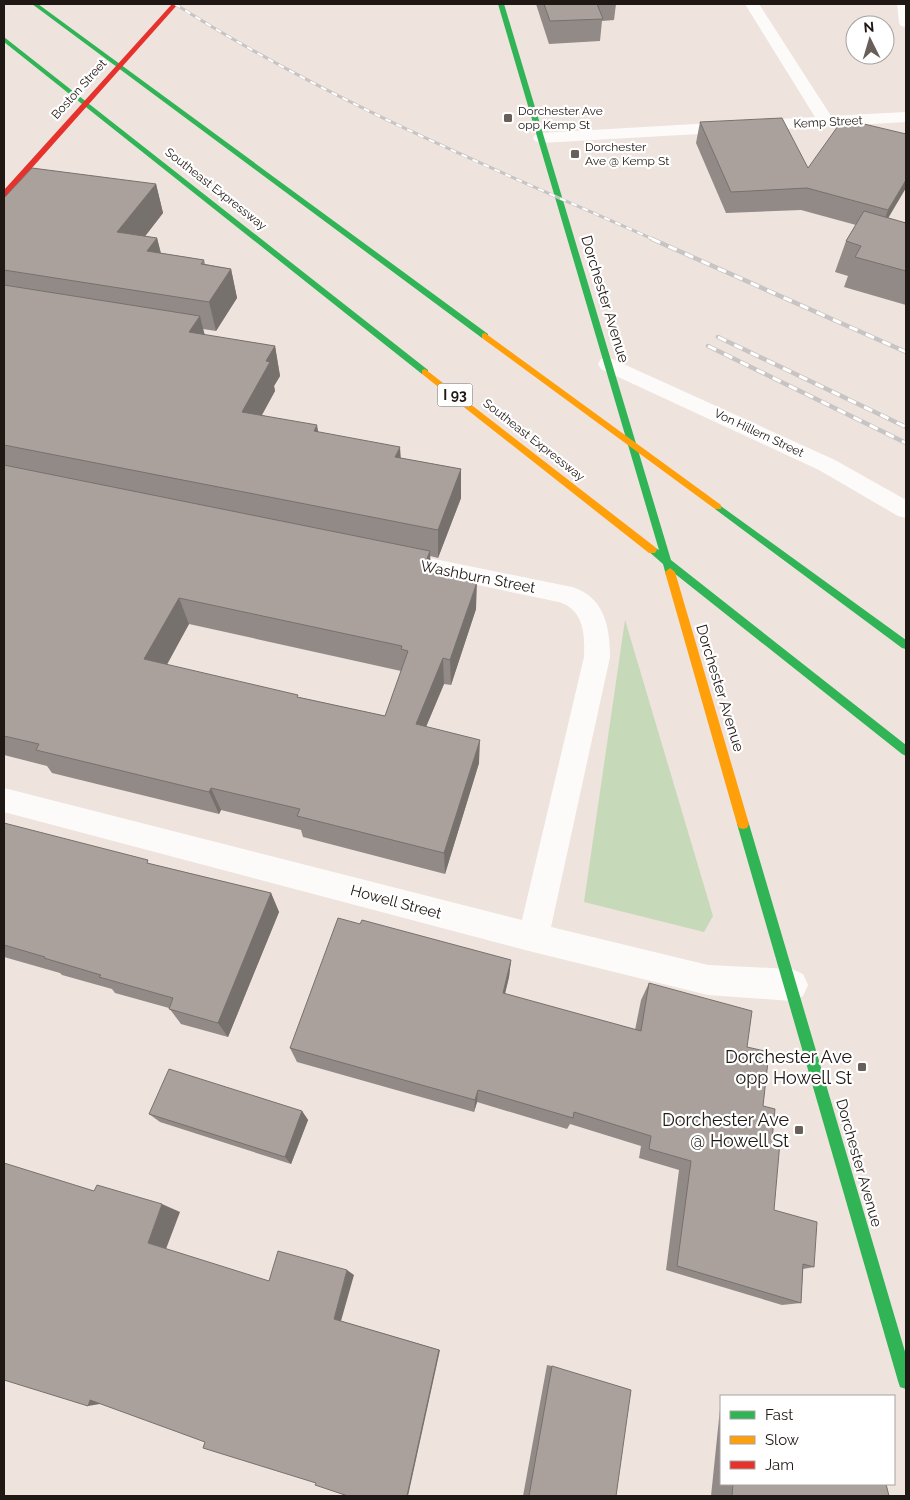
<svg xmlns="http://www.w3.org/2000/svg" width="910" height="1500" font-family="Raleway,sans-serif">
<rect width="100%" height="100%" fill="#efe3dd"/>
<path fill="#c6d9b8" d="M625,620L713,916L704,932L584,902Z"/>
<g fill="none" stroke-linecap="round" stroke-linejoin="round">
<path fill="#fdfbfa" fill-rule="evenodd" d="M745,4H759L831,116L906,112V122L541,143L535,141L533,138L535,135L541,133L815,117Z
M897,4H906V27L901,26L899,23Z
M608,357L835,460L906,500V518L898,516L819,470L601,369L598,364L601,359Z
M395,551L572,587C604,597 610,626 610,657L551,927L708,965L792,969L803,974L808,985L803,996L792,1001L708,995L533,952L4,812V788L522,920L584,657C585,634 584,610 559,602L386,566L383,560L386,554Z"/>
<path fill="#30b455" fill-rule="evenodd" d="M32,4H38L488,334V338H482Z
M498,4H504L671,560L906,745V756L902,754L674,573L670,576L666,575L663,564L647,550L652,546L659,550Z
M4,37L428,370V374H422L4,42Z
M718,504L906,640V649L902,648L715,509V505Z
M743,819L747,820L749,824L906,1355V1389L900,1387L898,1381L737,824L739,820Z"/>
<path fill="#ff9f0a" fill-rule="evenodd" d="M485,333L721,505V509H715L482,338V334Z
M425,369L655,547L657,550L655,553H649L422,374V370Z
M670,568L675,572L749,824L747,828L743,829L739,828L737,824L665,572Z"/>
<path fill="#e5322d" fill-rule="evenodd" d="M172,4H178L7,196H4V190Z"/>
<defs>
<path id="rail-far1" d="M175,4C326,100 492,168 655,240"/>
<path id="rail" d="M652,239L906,352
M718,337L906,427
M708,346L906,443"/>
</defs>
<use href="#rail-far1" stroke="#c7c4c3" stroke-width="3"/>
<use href="#rail" stroke="#c7c4c3" stroke-width="4.5"/>
<use href="#rail-far1" stroke="#fff" stroke-width="2" stroke-dasharray="6" stroke-linecap="butt"/>
<use href="#rail" stroke="#fff" stroke-width="3" stroke-dasharray="9" stroke-linecap="butt"/>
</g>
<path fill="#928a87" fill-rule="evenodd" d="M536,4H616L614,20L602,21L600,41L549,44Z
M700,122L808,168L906,134L888,218L906,223V305L844,287L848,276L835,272L846,241L856,225L801,210L726,213L696,143Z
M156,184L163,213L145,236L157,238L161,253L204,260L205,264L231,269L237,298L216,331L203,329L205,335L275,346L280,376L274,386L275,391L262,415L318,432L401,458L461,469V498L438,558L430,556L431,572L476,609L451,685L444,684L426,727L479,763L445,874L303,837L301,830L221,810L219,814L52,773L47,766L4,755V198ZM189,624L401,671L385,716L298,697L166,665Z
M4,823L151,864L271,893L279,912L228,1037L181,1024L169,1008L115,993L112,989L62,975L60,973L4,957Z
M360,924L511,960L509,977L505,994L635,1030L641,1000L649,983L747,1047L772,1140L774,1210L814,1267L803,1269L801,1303L782,1305L666,1270L679,1170L639,1158L641,1146L570,1124L567,1129L477,1102L474,1112L297,1062L290,1048Z
M302,1111L308,1120L291,1164L160,1122L149,1114Z
M547,1365L552,1366L616,1496H523Z
M720,1409H721V1484H886L889,1496H711Z"/>
<path fill="#77716e" d="M906,180V188L880,232L888,210Z
M156,184L163,213L126,261L117,232Z
M157,238L164,267L147,251Z
M231,269L237,298L216,331L209,302Z
M200,316L207,345L189,332Z
M275,346L280,376L274,386L275,391L248,440L242,412L266,361Z
M317,425L322,453L314,431Z
M400,447L402,475L395,457Z
M461,469V498L438,558V530Z
M430,551L431,578L422,571Z
M477,582L476,609L451,685L450,660Z
M179,598L189,624L156,685L144,659Z
M443,658L444,684L417,748L416,724Z
M480,740L479,763L445,874L444,853Z
M211,788L221,810L219,814L209,792Z
M271,893L279,912L228,1037L218,1023Z
M511,960L509,977L501,1009L503,993Z
M478,1090L477,1102L474,1112L475,1100Z
M302,1111L308,1120L291,1164L285,1157Z
M162,1204L180,1212L166,1249L148,1243Z
M347,1270L354,1275L341,1321L440,1350L408,1496H407L334,1319Z
M90,1400L112,1402L88,1406Z"/>
<path fill="#aaa19d" stroke="#77716e" fill-rule="evenodd" d="M544,4H597L603,19L550,21Z
M782,118L808,168L843,119L906,134V180L888,210L807,188L731,192L700,122Z
M32,168L156,184L117,232L157,238L147,251L204,260L201,264L231,269L209,302L4,270V198Z
M864,211L906,223V271L855,257L861,246L846,241Z
M4,285L200,316L189,332L275,346L266,361L270,362L242,412L317,425L314,431L400,447L395,457L461,469L438,530L4,445Z
M4,465L430,551L422,571L477,582L450,660L443,658L416,724L480,740L444,853L297,816L300,809L211,788L209,792L36,750L39,744L4,736ZM179,598L402,646L401,649L408,651L385,716L297,697L298,695L144,659Z
M4,823L148,860L147,863L271,893L218,1023L169,1009L173,998L99,977L101,975L44,958L45,957L4,945Z
M338,918L360,924L362,920L511,960L503,993L641,1031L649,983L752,1011L747,1047L769,1052L763,1106L775,1109L772,1140L780,1142L774,1210L817,1222L814,1267L803,1264L801,1303L677,1266L691,1161L649,1149L651,1136L574,1112L573,1118L478,1090L475,1100L290,1048Z
M169,1069L302,1111L285,1157L149,1114Z
M4,1163L94,1191L97,1185L162,1204L148,1243L269,1281L278,1251L347,1270L334,1319L439,1350L407,1496H348L315,1485L316,1483L203,1448L205,1442L90,1400L88,1406L4,1380Z
M552,1366L631,1390L616,1496H529Z
M733,1484H886L889,1496H732Z"/>
<g fill="#685f5a" stroke="#fff" stroke-width="2">
<rect x="503" y="113" width="10" height="10" rx="2.5"/>
<rect x="570" y="149" width="10" height="10" rx="2.5"/>
<rect x="857" y="1062" width="10" height="10" rx="2.5"/>
<rect x="794" y="1125" width="10" height="10" rx="2.5"/>
</g>
<g text-anchor="middle" stroke-width="4.5" stroke-linejoin="round" paint-order="stroke">
<g font-size="12" fill="#201814" stroke="#fff">
<text transform="translate(79 89) rotate(-48)" y="4">Boston Street</text>
<text transform="translate(828 122) rotate(-3)" y="4">Kemp Street</text>
<text transform="translate(216 189) rotate(38)" y="4">Southeast Expressway</text>
<text transform="translate(759 433) rotate(25)" y="4">Von Hillern Street</text>
<text transform="translate(534 440) rotate(38)" y="4">Southeast Expressway</text>
</g>
<g font-size="12" fill="#201814" stroke="#fff" text-anchor="start">
<text x="518" y="115">Dorchester Ave<tspan x="518" dy="14">opp Kemp St</tspan></text>
<text x="585" y="151">Dorchester<tspan x="585" dy="14">Ave @ Kemp St</tspan></text>
</g>
<rect fill="#fff" stroke="#635d5a" stroke-width="1" x="437.5" y="383.5" width="35" height="23" rx="4"/>
<g font-size="14" font-weight="bold" fill="#201814">
<text x="455" y="400">I 93</text>
</g>
<g font-size="15" fill="#201814" stroke="#fff">
<text transform="translate(605 299) rotate(73)" y="5">Dorchester Avenue</text>
<text transform="translate(478 577) rotate(11)" y="5">Washburn Street</text>
<text transform="translate(720 688) rotate(73)" y="5">Dorchester Avenue</text>
<text transform="translate(396 902) rotate(15)" y="5">Howell Street</text>
<text transform="translate(859 1163) rotate(74)" y="5">Dorchester Avenue</text>
</g>
<g font-size="18" fill="#201814" stroke="#fff" text-anchor="end">
<text x="852" y="1063">Dorchester Ave<tspan x="852" dy="21">opp Howell St</tspan></text>
<text x="789" y="1126">Dorchester Ave<tspan x="789" dy="21">@ Howell St</tspan></text>
</g>
</g>
<rect width="910" height="1500" fill="none" stroke="#201814" stroke-width="10"/>
<rect x="720" y="1395" width="175" height="90" fill="#ffffff" stroke="#a6a3a1"/>
<rect x="730" y="1411" width="25" height="8" fill="#30b455" stroke="#a6a3a1"/>
<text x="765" y="1420" font-size="15" fill="#201814">Fast</text>
<rect x="730" y="1436" width="25" height="8" fill="#ff9f0a" stroke="#a6a3a1"/>
<text x="765" y="1445" font-size="15" fill="#201814">Slow</text>
<rect x="730" y="1461" width="25" height="8" fill="#e5322d" stroke="#a6a3a1"/>
<text x="765" y="1470" font-size="15" fill="#201814">Jam</text>
<g transform="translate(870 40) rotate(355)"><circle r="24" fill="#ffffff" stroke="#a6a3a1"/>
<path d="M0-4L9 19L0 12L-9 19Z" fill="#685f5a"/>
<text y="-8" font-size="14" font-weight="bold" text-anchor="middle" fill="#201814">N</text>
</g>
</svg>
